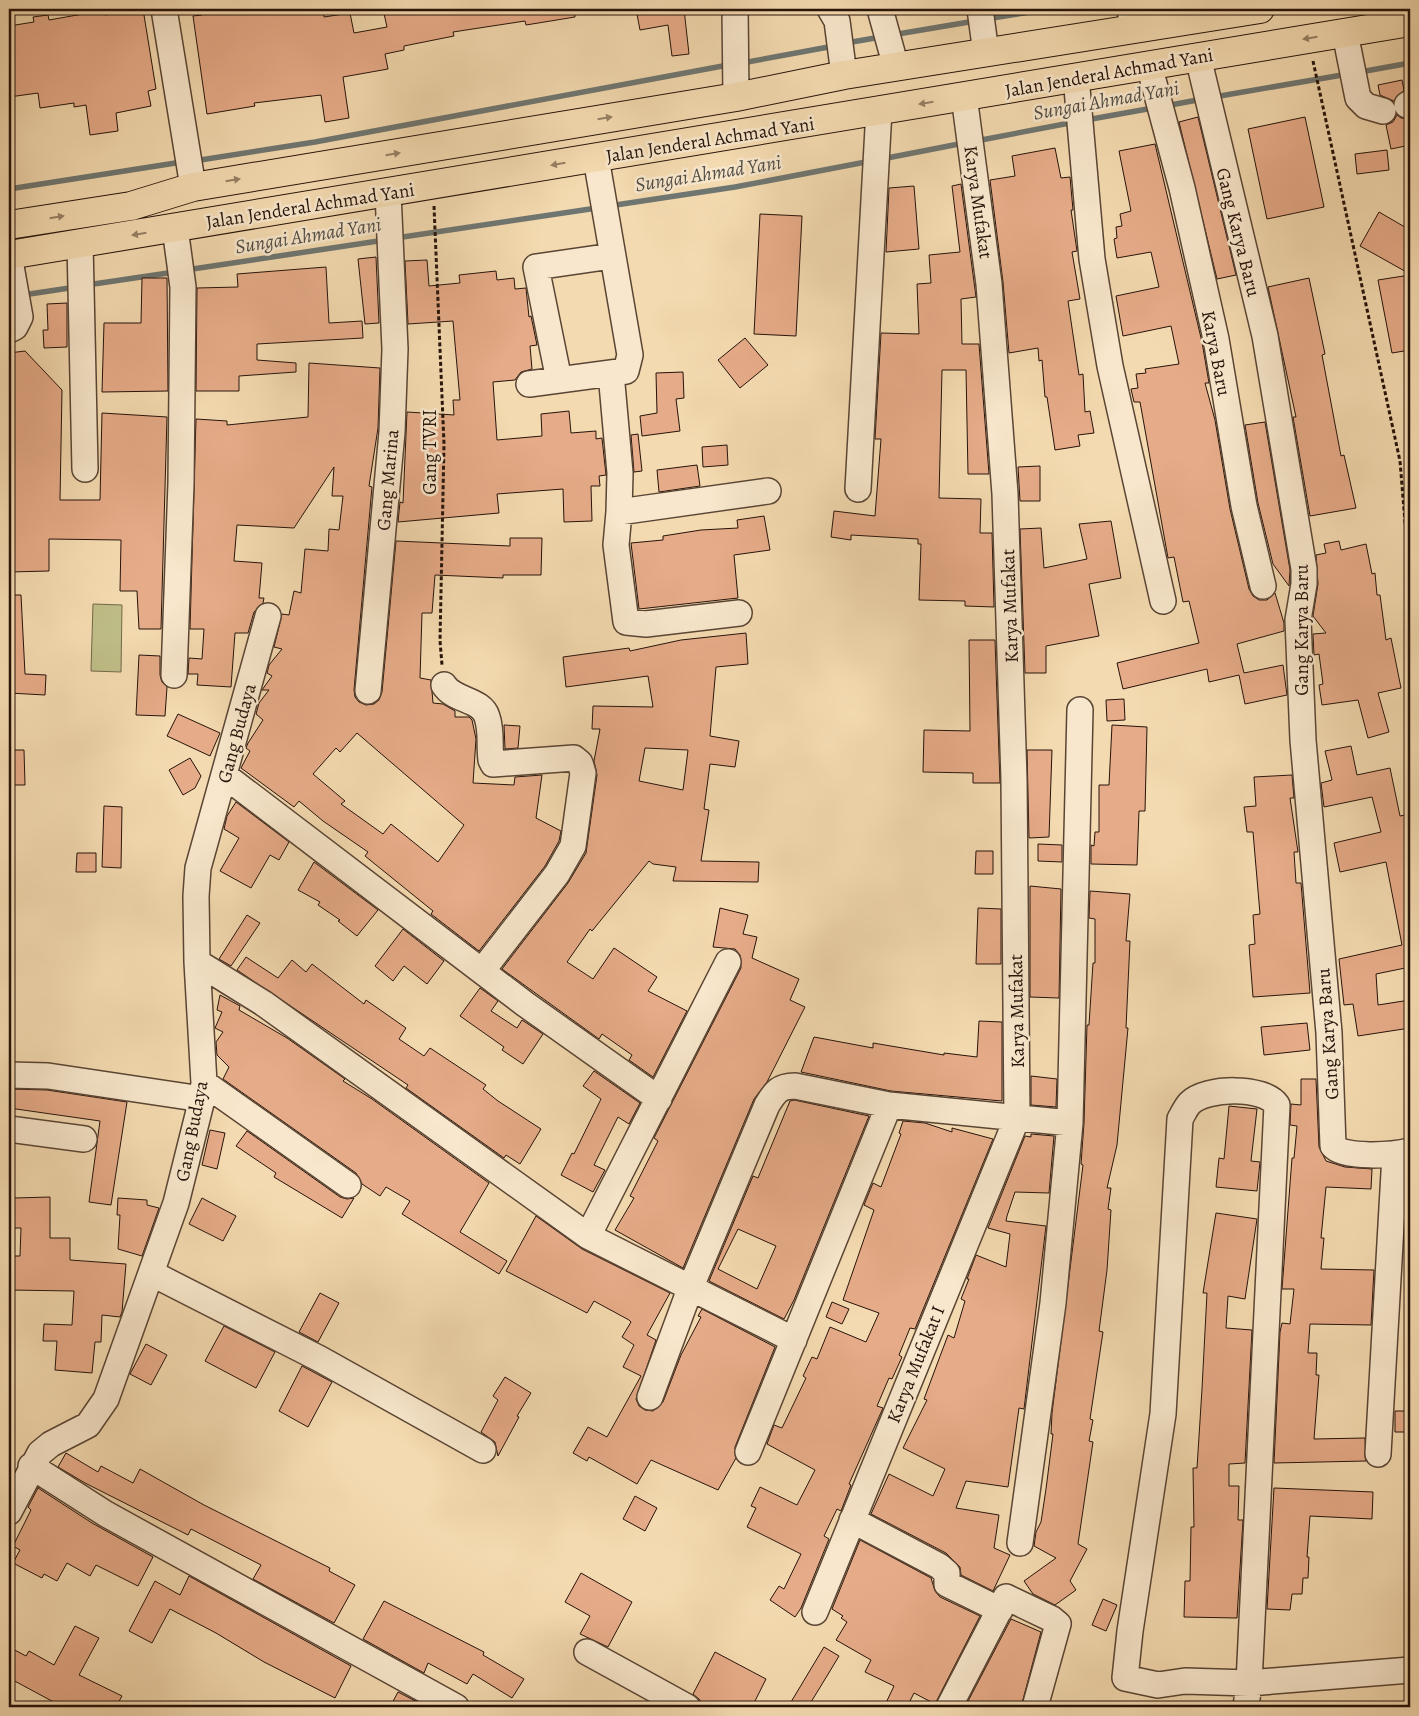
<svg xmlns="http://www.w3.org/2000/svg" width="1419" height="1716" font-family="Alegreya,serif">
<rect width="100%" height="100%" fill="#f4dab0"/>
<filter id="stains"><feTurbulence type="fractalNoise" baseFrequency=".004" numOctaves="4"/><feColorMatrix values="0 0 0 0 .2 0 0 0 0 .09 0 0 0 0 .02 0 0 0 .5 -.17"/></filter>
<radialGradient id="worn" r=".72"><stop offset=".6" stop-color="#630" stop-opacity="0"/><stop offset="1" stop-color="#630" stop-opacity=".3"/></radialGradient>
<path fill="#bfbe88" stroke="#726849" d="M93,604L122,605L121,672L91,671Z"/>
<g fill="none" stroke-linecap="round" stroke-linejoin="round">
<path stroke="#6f7671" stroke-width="5.5" d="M986,19L1049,9
M892,35L975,21
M846,43L881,37
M742,63L834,46
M1360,72L1410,63
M1214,97L1348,74
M1165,106L1203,99
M1086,120L1153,108
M976,141L1075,122
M882,159L964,143
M194,161L315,142L728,65
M9,189L182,162
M609,206L735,187L871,161
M396,238L597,208
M186,270L385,240
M87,285L175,272
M23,295L76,287"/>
</g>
<path fill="#e6ab88" stroke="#26130a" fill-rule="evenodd" d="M93,9H104L105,15L143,9L156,89L148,91L151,106L116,113L118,131L90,135L86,105L74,107V103L40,108L38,93L9,97V26L34,22L33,17L48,15L49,20L83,14L82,10Z
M201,9H323L324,17L350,13L354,33L387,27L383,9H575V17L526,25L525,21L453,32L454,36L404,46V50L385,54L388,69L343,77L349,118L325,122L321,95L254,103L255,106L207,114L193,16L202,15Z
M636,9H684L689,54L672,56L668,25L640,30Z
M1402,80L1404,90L1394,101L1380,95L1378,85Z
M1397,115L1401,118L1410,119V145L1391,149L1386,125L1393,122Z
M1198,117L1236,275L1217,279L1179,122Z
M1305,117L1324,207L1267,219L1248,129Z
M1155,144L1202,342L1209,383H1205L1215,420L1230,509L1249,589L1253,596L1259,600H1267L1275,593L1284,623V631L1237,644L1244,673L1283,665L1287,695L1245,704L1239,675L1209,682L1207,669L1123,689L1117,663L1199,643L1189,601L1183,602L1174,557L1168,558L1140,402H1134L1131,389L1138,388L1136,374L1146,373L1145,369L1179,364L1171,326L1123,336L1116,296L1159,287L1151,252L1117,258L1114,239L1117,238L1116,227L1122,226L1120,214L1131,211L1119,151Z
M1055,148L1061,178L1070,177L1073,210H1071L1077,251L1072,252L1080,299L1068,301L1079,375L1083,374L1085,412L1090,411L1094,433L1078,435L1080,446L1055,450L1047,397H1045L1042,360L1039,361L1038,348L1009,353L1003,282L990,180L1015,176L1012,156Z
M1387,150L1389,170L1357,174L1355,154Z
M961,184L976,297L961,299L962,344H979L989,474H968L966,370H942L939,498L981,499L980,533H992L994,607L965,606V601L919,600L921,544H918V539L851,535V540L831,537L834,511L875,516L881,439H875L881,333L919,334L917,284L931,283L929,255L960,252L952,186Z
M914,186L919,249L886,252L889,188Z
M1379,212L1410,230V274L1360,246Z
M760,214L802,216L796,336L754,334Z
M376,257L379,323L365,324L358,259Z
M427,260L429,286L460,283L459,275L496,271L497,280L514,278L515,289L526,288L529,317L531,316L537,345L530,346L532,369L521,372L515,380L493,382L497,440L542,436L541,414L569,411L571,433L596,431V439L602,438L606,475L599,476L600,486H591L592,521L564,522L563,489L497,494L499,513L398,522L400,502L403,503L407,412L454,415L453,400H460L453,321L408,324L405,261Z
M326,267L329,323L362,321L363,338L257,344V360L296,363V372L239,376V391H196L197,288L238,287L237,274Z
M1410,275V350L1392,353L1378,280Z
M142,278H167L168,391L102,392L104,323H141Z
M1309,278L1325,354L1322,355L1341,456L1344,455L1356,508L1310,516L1293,417H1296L1268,287Z
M67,303V347L44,348L43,330H48L47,304Z
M745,338L768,365L740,388L718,360Z
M25,351L62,390L60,500H100L102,413L167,417L161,629H139L137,591H120L121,540L49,539V571L9,572V353Z
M309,363L380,368L378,428L369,486L372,487L354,690L355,697L359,702L366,705L374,704L379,700L382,692L396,541L510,546V538H542L541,575H503V578L435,575L432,613H422L420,678L431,680L433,703L443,704L455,711V717H469L472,720L476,739L473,783L514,785L515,777L542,775L536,818L561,831L559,841L545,866L479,951L431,914L433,911L365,856L368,852L323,821L299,801L294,807L241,768L250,751L246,748L248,743L263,720L256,714L259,703L269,690H262L272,676L267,673L269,665L282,649L274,647L282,614L289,615L294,591L301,593L305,549L328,551L329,529L339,530L343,496H332L334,467L294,528L237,525L234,561L262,563L259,598H264L263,603L254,612L248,633H235L231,687L197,685L198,674H188L189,658L202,659L204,629H190L196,419L227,421V425L308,417ZM357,733L464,825L438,862L391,824L383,834L341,804L345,801L313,774L336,748L340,752Z
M683,372L684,398L676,399L680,431L642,436L640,416L657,413L656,373Z
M1265,422L1290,570L1289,586L1273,564L1258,503L1245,425Z
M638,434L642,471L634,472L631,435Z
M727,445L728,465L703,467L702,447Z
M697,465L700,486L659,492L657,470Z
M1040,466V501H1020L1018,467Z
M764,516L770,550L734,555L738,598L639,609L631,543L663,540V536L701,530L738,528L737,520Z
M1111,521L1121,578L1089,584L1099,636L1046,646V673H1025L1020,529L1041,528L1044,568L1087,559L1079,524Z
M1339,541L1341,550L1366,544L1372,574L1375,573L1377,595H1380L1386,640L1391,638L1401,688L1378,693L1389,732L1368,738L1358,700L1322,705L1319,685L1323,684L1319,654L1314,655L1313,634L1326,633L1313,616L1318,584L1316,555L1326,553L1324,544Z
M9,595H21L25,674L46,675L45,695L9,693Z
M746,633L748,664L716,667L710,736L739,741L735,767L710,764L704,809L709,810L701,861L759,862L758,882L673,881L676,867L653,864L649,861L592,931L590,929L567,962L593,979L614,948L657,977L648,991L687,1011L653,1077L629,1060L632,1055L602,1034L599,1039L502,969L568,883L586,853L597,775L594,761L600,729H592L593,706L653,707L648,676L566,687L563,657L629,648L630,651L681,640ZM645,748L688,750L683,790L639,781Z
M969,640H995L1000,783H973V773L923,772L924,730L970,731Z
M139,655L160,656V675L162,682L167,687L165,716L136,715Z
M1124,699L1125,720L1107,721L1106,700Z
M178,714L220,733L210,756L167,736Z
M504,725L520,726L518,748L505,749Z
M1112,725L1147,727L1145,811H1139L1137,865L1091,864V845L1094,846L1095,832H1099V785H1109Z
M1351,746L1357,775L1390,768L1400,816L1405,815L1410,838V967L1376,974L1378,1005L1410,1000V1028L1358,1036L1353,1004L1344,1005L1339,959L1402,945L1386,862L1340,872L1334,843L1381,832L1372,797L1324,807L1321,783L1332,780L1325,751Z
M9,750H24L25,785H9Z
M1027,750H1052L1049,837L1029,838Z
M190,758L201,776L195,788L183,795L169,770Z
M1292,775L1294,798H1290L1298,852H1294L1296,883H1301L1310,993L1253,997L1249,945L1255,944L1253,915L1260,914L1253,832H1247L1244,807L1256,806L1254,777Z
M236,802L289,842L279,860L270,855L251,888L220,871L239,838L224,829L227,816Z
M104,806L122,807L121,868L102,867Z
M1038,844L1062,845V862L1038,861Z
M976,851H993V874H975Z
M77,853H96V872H76Z
M314,862L378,910L357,936L338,921L340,920L318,905L320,902L298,890Z
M1030,886L1061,889L1059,998L1030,997Z
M1090,891L1130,894L1126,941H1130L1126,1028H1128L1117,1145L1107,1188H1111L1108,1209L1111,1210L1107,1270L1099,1331L1103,1332L1090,1419L1093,1420L1089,1441L1093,1442L1078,1544L1087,1549L1070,1581L1076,1590L1055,1605L1033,1594L1024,1581L1056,1558L1034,1546L1036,1532L1041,1522L1046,1489L1053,1434H1051L1052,1413L1083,1165L1081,1164L1084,1123L1087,1025H1089L1093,963H1095V919L1089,918Z
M720,908L748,915L743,934L757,937L752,958L799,979L790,1000L805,1007L767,1082L754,1099L683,1268L615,1230L634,1198L630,1196L658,1141L654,1138L741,968L740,955L735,949L713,947Z
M978,908L1001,909V964H976Z
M247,915L260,923L231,966L219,959Z
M403,929L444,961L427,984L404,966L393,981L375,966Z
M246,957L278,978L292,960L306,972L312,964L364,1004L366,1000L406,1028L399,1039L424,1056L430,1048L486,1085L483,1089L498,1101L541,1129L520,1164L506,1155L504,1158L406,1088L408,1085L237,970Z
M480,988L498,1001L491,1011L517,1028L522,1020L543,1034L523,1064L502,1050L504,1047L460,1016Z
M220,995L240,1006L239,1010L287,1038L345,1079L343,1081L372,1099L489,1183L460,1232L507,1261L499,1274L402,1214L410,1201L386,1187L380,1196L362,1184L356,1173L223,1079L229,1067L217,1055L216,1042L223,1032L215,1028L222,1012L217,1010Z
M979,1021L1002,1022V1101L891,1091L801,1072L814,1037L873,1048V1043L944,1055V1053L977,1057Z
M1307,1023L1310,1050L1264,1055L1261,1027Z
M594,1071L640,1103L629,1124L618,1117L594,1165L605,1170L593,1192L561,1175L572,1153L574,1154L601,1099L583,1086Z
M1031,1076L1057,1079L1056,1107L1031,1105Z
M1301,1079H1316L1319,1147L1326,1161L1345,1167L1372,1169L1371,1189L1326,1187L1321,1238H1324L1321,1269L1374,1270L1371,1325L1310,1324L1308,1353H1317L1316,1375H1319L1314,1439L1365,1438L1366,1461L1274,1463L1280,1332L1282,1323L1290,1324L1294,1289H1282L1292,1158H1294L1297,1126L1290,1125L1291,1104L1301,1105Z
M9,1089L47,1090L127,1102L111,1205L89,1202L100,1121L9,1108Z
M794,1100L869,1116L794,1300L784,1319L709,1281L753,1176L758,1178L790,1101ZM738,1229L776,1246L757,1289L718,1269Z
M1229,1106L1257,1109L1251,1161L1260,1162L1257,1191L1216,1187L1219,1158L1224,1159Z
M903,1121L925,1123L952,1132V1128L993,1139L915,1329L910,1328L899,1355L902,1357L892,1379L889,1378L877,1406L883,1408L849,1484L851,1485L841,1511L837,1509L824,1536L829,1539L801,1608L795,1617L770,1600L779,1586L784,1589L801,1554L747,1527L756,1508L751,1506L760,1487L797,1505L815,1470L767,1444L774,1425L782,1428L806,1378L803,1376L812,1357L817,1359L830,1327L866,1342L879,1313L843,1300L874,1210L864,1205L873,1183L881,1187L901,1134L899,1133Z
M210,1130L225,1133L217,1169L202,1165Z
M247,1131L340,1197L347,1199L354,1198L342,1218L274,1177L276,1173L236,1146Z
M1031,1134L1054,1136L1049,1193L1015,1192L1007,1216L1006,1221L1046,1226L1024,1409L1019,1408L1008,1487L966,1481L956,1508L999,1515L994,1548L1010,1555L993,1591L961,1575L960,1567L946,1553L871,1514L889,1474L933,1496L945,1469L903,1448L927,1400L924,1399L948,1335L954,1338L965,1301L961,1299L969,1279H967L976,1255L1006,1267L1010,1234L988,1228L1025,1136L1031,1137Z
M50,1197V1238H70V1260L126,1264L122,1312L120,1317L102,1315L101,1342H95L92,1373L55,1370L57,1341H43L44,1324L72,1325L74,1291L9,1290V1256H20L21,1228H14V1198Z
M118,1198L147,1200V1205L159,1208L142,1256L118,1249L120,1215H117Z
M202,1198L236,1216L223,1241L189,1224Z
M1216,1213L1257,1219L1245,1299L1228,1296L1226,1328L1252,1330L1245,1463L1229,1464V1486H1239L1238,1520H1243L1237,1618L1184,1617L1185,1581H1190L1191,1527H1194L1193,1468H1197L1202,1389L1207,1293H1203Z
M536,1216L582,1249L670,1293L647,1335L656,1340L636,1399L639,1406L645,1410L653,1411L663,1402L681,1355L701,1317L698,1316L702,1309L775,1347L735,1447L736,1458L718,1490L651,1460L637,1484L589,1457L587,1461L573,1453L588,1427L607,1437L641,1376L623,1367L634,1345L622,1337L631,1322L629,1320L594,1301L587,1313L506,1271Z
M320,1293L339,1303L318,1342L299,1332Z
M832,1302L849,1309L842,1324L826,1317Z
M224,1326L275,1352L256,1388L205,1361Z
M146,1344L167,1355L151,1385L130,1374Z
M302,1366L332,1382L308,1427L279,1411Z
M505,1377L531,1393L517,1416L519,1417L498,1456L495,1442L481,1432L498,1400L493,1396Z
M1395,1411H1410V1432H1395Z
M66,1453L98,1472L101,1466L133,1483L140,1469L204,1505L330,1568L329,1571L355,1585L334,1623L253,1579L261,1565L191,1529L188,1535L85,1483L58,1467Z
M38,1488L92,1523L153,1557L138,1586L96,1565L90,1576L67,1563L57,1581L44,1574L42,1578L13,1563L20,1550L13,1546L31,1510L28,1507Z
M1274,1488L1373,1492L1372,1519L1310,1516L1307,1557H1309L1308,1578H1303L1302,1594H1292L1290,1610L1267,1609Z
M635,1496L657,1508L645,1531L623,1519Z
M860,1540L931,1578L935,1591L940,1597L980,1616L935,1704L914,1693L907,1707H884L894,1686L865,1672L871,1660L836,1640L847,1622L841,1618L843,1616L832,1609Z
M581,1573L632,1602L608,1647L580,1634L590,1616L565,1602Z
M189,1576L351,1666L335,1698L264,1662L216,1633L170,1609L152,1643L129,1631L155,1581L180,1595Z
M1103,1599L1117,1605L1106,1631L1092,1625Z
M384,1601L484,1652L483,1655L524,1679L512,1698L473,1674L467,1684L428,1663L424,1673L363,1639Z
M1011,1619L1041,1632L1021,1707H965Z
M75,1626L99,1638L79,1675L122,1696L116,1707H63L9,1678V1647L26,1656L29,1651L54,1665Z
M824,1647L839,1656L830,1671L808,1707H788Z
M715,1652L766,1679L752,1707H726L716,1702L714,1707H701L700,1700L693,1694Z
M398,1692L427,1707H390Z"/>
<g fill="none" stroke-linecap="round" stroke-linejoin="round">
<defs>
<path id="minor" d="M164,9L193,187
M735,9L736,97
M830,9L837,21L844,75
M880,9L896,67
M980,9L986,53
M1130,9L1133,29
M1345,33L1358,98L1366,106L1383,111
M1198,57L1265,336L1304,569V584L1298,620L1303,740L1329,1033L1333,1146C1344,1159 1394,1155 1410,1151
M1149,65L1182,188L1216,339L1244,506L1263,586
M1076,77L1092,259L1110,366L1163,601
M1407,105L1410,103
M80,243L85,469
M9,330L15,327L20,317L9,255
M611,373L620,473L619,512L616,545L626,622L646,624L739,613
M559,380L536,267L612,256
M529,384L626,371L630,355L596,158
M858,489L879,110
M619,512L768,491
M174,675L181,483L183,287L175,228
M444,685C454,701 482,699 487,717C492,731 489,746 491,760L493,764L574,758L580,763L583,773L573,846L557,874L482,971
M368,691L392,432L395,349L388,193
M224,775L525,1004L659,1099
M197,962L263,1003L588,1236L794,1340
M9,1075L48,1076L202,1099
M204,1083L348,1185
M9,1129L84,1139
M588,1236L728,962
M151,1273L320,1359L483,1450
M650,1397L690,1289L767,1105C775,1092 779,1086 795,1086L889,1105L1070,1123
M748,1452L889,1105
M1378,1454L1395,1155
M31,1466L106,1514L456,1707
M9,1512L40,1453L51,1444L88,1425L106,1399L176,1203L202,1099L204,1083L197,962L196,896L198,868L268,616
M852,1520L939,1566L947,1573V1584L1000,1610
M1020,1543L1053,1303L1070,1123L1080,710
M815,1612L1017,1118L1014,780L1005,494L989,284L964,96
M587,1652L687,1707
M949,1707L1006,1597L1052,1619L1058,1624L1035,1707
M1246,1707L1249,1683L1277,1105C1264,1086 1206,1087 1190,1103C1186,1107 1183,1114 1180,1119L1163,1414L1130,1631L1125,1678L1158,1685L1185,1681L1249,1683L1410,1670"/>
<path id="highway" d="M9,225L131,206L193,187L736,97L844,75L1260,9
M9,255L1410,22"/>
</defs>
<use href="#minor" stroke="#5a4534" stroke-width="28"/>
<use href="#highway" stroke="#26130a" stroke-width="30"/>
<path stroke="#26130a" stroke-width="3" stroke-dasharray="4 2.5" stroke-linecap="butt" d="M1313,61L1400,461L1410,583
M434,206L444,444L440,641L442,665"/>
<use href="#minor" stroke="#f8e7cc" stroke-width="25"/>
<use href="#highway" stroke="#f4dab0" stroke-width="28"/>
</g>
<defs><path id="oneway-solid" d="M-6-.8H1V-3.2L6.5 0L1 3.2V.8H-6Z" transform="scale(1.25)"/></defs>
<g fill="#978065">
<use href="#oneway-solid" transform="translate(1310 38) rotate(171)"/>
<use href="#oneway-solid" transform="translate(926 103) rotate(171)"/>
<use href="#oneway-solid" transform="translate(605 118) rotate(-9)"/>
<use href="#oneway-solid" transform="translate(393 154) rotate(-9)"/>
<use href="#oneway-solid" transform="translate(558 164) rotate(170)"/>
<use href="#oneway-solid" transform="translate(233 180) rotate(-9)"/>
<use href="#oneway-solid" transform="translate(57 217) rotate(-9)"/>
<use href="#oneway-solid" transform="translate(139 234) rotate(171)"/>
</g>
<g text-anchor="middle" stroke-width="5" stroke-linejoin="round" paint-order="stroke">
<g font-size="19" fill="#26130a" stroke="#f8e7cc">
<text transform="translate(1109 72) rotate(-10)" y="7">Jalan Jenderal Achmad Yani</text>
<text transform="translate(710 139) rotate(-9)" y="7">Jalan Jenderal Achmad Yani</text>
<text transform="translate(979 202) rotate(82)" y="7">Karya Mufakat</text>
<text transform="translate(310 205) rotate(-9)" y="7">Jalan Jenderal Achmad Yani</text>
<text transform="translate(1239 232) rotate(76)" y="7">Gang Karya Baru</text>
<text transform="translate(1217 353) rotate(79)" y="7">Karya Baru</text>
<text transform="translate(429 452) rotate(-90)" y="7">Gang TVRI</text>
<text transform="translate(387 480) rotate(-85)" y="7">Gang Marina</text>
<text transform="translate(1009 606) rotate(-92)" y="7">Karya Mufakat</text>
<text transform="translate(1301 630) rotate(-90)" y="7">Gang Karya Baru</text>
<text transform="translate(236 733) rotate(-75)" y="7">Gang Budaya</text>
<text transform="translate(1016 1011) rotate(-91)" y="7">Karya Mufakat</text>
<text transform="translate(1327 1034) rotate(-94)" y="7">Gang Karya Baru</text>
<text transform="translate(191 1131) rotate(-79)" y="7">Gang Budaya</text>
<text transform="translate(915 1364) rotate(-68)" y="7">Karya Mufakat I</text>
</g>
<g font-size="20" font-style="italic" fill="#514d46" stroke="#f8e7cc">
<text transform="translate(1106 100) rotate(-10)" y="7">Sungai Ahmad Yani</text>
<text transform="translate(708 173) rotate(-9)" y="7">Sungai Ahmad Yani</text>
<text transform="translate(308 235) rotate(-9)" y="7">Sungai Ahmad Yani</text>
</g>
</g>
<rect width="1419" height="1716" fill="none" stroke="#f4dab0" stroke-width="30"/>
<rect x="10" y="10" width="1399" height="1696" fill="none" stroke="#26130a" stroke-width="2.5"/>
<rect x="15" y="15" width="1389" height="1686" fill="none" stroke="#26130a"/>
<rect width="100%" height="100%" filter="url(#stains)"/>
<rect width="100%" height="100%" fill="url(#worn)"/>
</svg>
